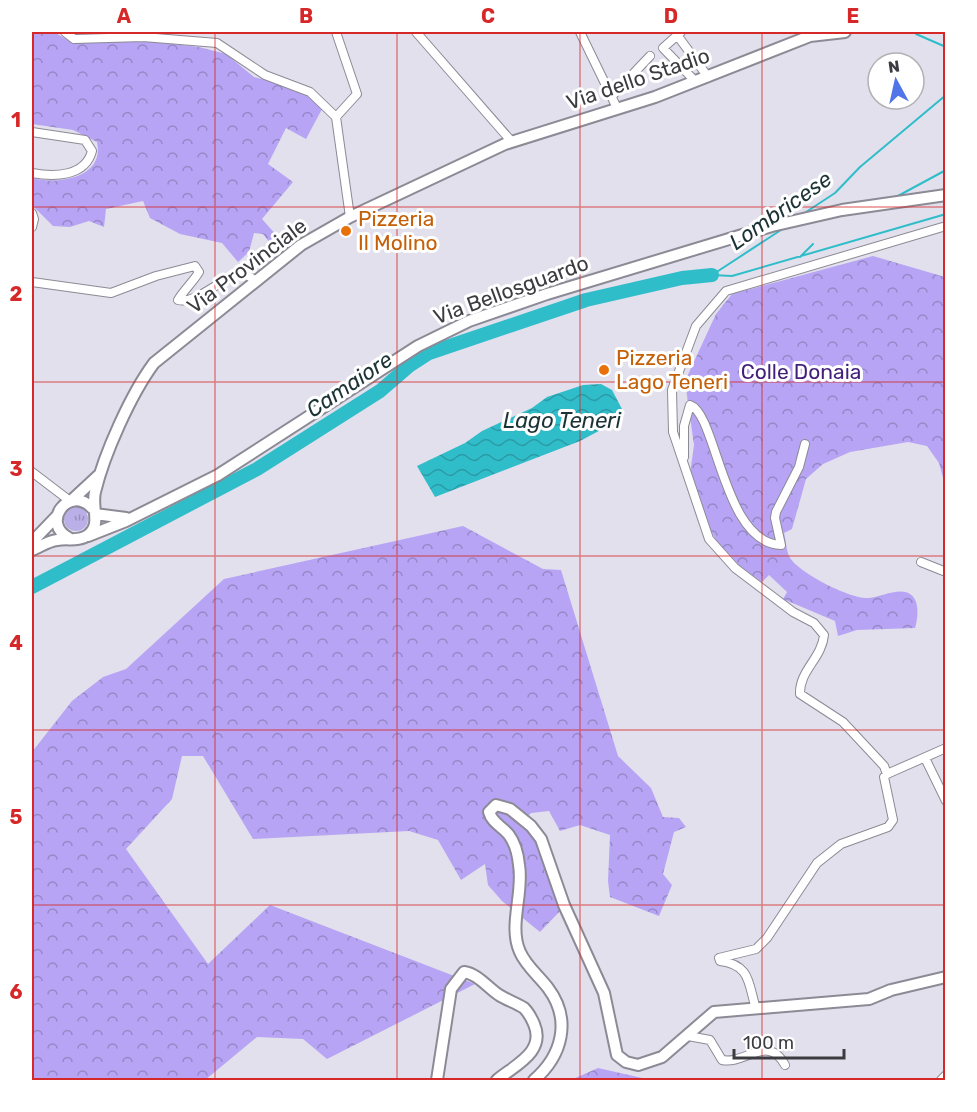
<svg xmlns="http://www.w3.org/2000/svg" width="977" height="1112" font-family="Rubik,sans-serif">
<defs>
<pattern id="grass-tufts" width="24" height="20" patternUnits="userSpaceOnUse" patternTransform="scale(1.5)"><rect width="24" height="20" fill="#baafe6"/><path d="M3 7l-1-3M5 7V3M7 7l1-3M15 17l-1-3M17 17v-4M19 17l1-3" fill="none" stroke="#9890bc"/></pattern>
<pattern id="forest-crowns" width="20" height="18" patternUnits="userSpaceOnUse" patternTransform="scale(1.5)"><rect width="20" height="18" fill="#b7a4f4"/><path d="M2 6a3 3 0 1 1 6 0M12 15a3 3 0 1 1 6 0" fill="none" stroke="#9687c7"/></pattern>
<pattern id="water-waves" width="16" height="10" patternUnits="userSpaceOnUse" patternTransform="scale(1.5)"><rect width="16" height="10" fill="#30bdca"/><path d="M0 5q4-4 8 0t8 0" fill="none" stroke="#2a9ba5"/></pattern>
</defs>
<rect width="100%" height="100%" fill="#e2e0ec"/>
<path fill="url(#grass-tufts)" d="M64 519a12 12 0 1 1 24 0a12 12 0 1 1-24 0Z"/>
<path fill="url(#forest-crowns)" d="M32,32H54L71,42L105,43L136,40L199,47L226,54L254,77L288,86L311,98L322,109L306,139L286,128L268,164L293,182L262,219L278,237L270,243L263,234L254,233L249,252L238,262L222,243L180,234L150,218L143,201L106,209L104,227L89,221L70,227L53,226L32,205V178C57,185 105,178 97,142L73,130L32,124Z
M873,256L945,277V485L939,463L927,446L908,442L850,452L823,464L806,479L792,529L784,533C786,540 786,549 789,556C796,572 852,600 869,598C881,597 899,587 910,594C920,600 918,618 915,628L857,630L838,636L835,621L783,599L787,592L769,575L762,582L740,566L716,540L704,518L690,474L694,445L685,381L716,314L732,294Z
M463,526L543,569L561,570L618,756L651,788L663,817L679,818L686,827L674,832L663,874L672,885L659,916L610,897L608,881L610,835L580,825L560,831L549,811L531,813L521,824L540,840L561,910L540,932L502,901L488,885L485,864L461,880L438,840L409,831L253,839L203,756H182L172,799L126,849L208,964L270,905L475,984L327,1059L303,1039L257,1037L205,1080H32V752L72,701L103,677L126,669L224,579Z
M598,1068L651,1080H571Z"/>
<path fill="url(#water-waves)" d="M601,384L612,390L622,409L610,425L580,441L435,497L417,466L465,443L482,431L532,408L547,397L583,385Z"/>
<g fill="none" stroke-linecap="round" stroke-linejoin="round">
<path stroke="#30bdca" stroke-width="2" d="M916,34L946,47
M896,197L946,170
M803,214L835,193L860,167L946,95
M800,257L813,244
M712,275L784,228
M712,275L732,276L946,214"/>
<path stroke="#30bdca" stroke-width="14" d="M32,587L257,469L380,391L409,366L429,353L586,300L682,278L712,275"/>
<defs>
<path id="street" d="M65,32L74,39L143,37L217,43L265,75L310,92L336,117L350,217
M416,32L512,142
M580,32L617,108
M681,32L663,48L695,81
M677,35L708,77
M612,96L650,56
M336,117L357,94L336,32
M32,132L85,140L92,151C85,177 54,177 32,173
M32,213L34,219L32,227
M946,226L726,291L696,326L672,390L673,432L709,539L735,568L793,612L814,623L824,635C822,658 799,671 800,694L843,722L884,766L887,774L946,748
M32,282L111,293L156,276L195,266L199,272C193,282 184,290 178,300C203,306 235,258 255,281
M684,457V426L690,405C717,414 723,543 781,545L775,518L776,512L799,467L805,444
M32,472L70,501
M921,562L946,572
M925,758L946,801
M756,1009C748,983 751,965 720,961L719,958L756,949L767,938L817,863L841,844L888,827L893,820L884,777L887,774
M688,1036L710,1040L722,1060C745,1065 768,1033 785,1065
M941,1080L946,1075"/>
<path id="secondary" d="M72,500L99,475
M95,514L126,518
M88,536L126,521L218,475L418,346L469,321L547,294L772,226L842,210L946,195
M69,538C40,523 69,484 92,508
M32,542L56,517
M32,550C40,547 48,541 57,540C68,538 79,542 88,535C102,525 91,507 95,492C104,454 131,394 154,363L301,245L350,217L505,144L655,97L810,36L845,32
M437,1080L451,989L464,972C478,974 487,987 499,995C507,1000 516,1003 524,1008C529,1013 531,1017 534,1024C546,1052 515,1065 497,1080
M534,1080C562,1056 572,1020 548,988C539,976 526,966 520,952C508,926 524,893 519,865C518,855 515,843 509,835C502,826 492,823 489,812L496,805L510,809L531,826L541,839L564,905L604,993L617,1055L626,1062L638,1065L662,1057L714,1012L869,999L891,990L946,977"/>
</defs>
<use href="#street" stroke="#8c8a95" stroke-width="10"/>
<use href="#secondary" stroke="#8c8a95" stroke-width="14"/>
<use href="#street" stroke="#fff" stroke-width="8"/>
<use href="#secondary" stroke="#fff" stroke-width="10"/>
</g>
<path fill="none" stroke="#d62828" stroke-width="1.5" stroke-opacity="0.55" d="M215,32V1080M397,32V1080M580,32V1080M762,32V1080M32,207H946M32,382H946M32,556H946M32,730H946M32,905H946"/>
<g fill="#e8710a" stroke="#fff" stroke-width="2">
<circle cx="346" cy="231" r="6"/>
<circle cx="604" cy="370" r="6"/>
</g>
<g text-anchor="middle" stroke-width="6" stroke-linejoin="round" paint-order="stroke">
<g font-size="21" fill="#3c3b40" stroke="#fff">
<text transform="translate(638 79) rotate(-19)" y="7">Via dello Stadio</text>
<text transform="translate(247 266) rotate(-37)" y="7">Via Provinciale</text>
<text transform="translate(511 290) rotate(-20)" y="7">Via Bellosguardo</text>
</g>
<g font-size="21" fill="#c56008" stroke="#fff" text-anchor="start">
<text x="358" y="226">Pizzeria<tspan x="358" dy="24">Il Molino</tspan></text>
<text x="616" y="365">Pizzeria<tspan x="616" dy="24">Lago Teneri</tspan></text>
</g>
<g font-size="21" fill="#411f7b" stroke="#fff">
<text x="801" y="379">Colle Donaia</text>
</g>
<g font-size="22" font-style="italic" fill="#1c3336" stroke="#fff">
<text transform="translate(780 210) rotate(-35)" y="8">Lombricese</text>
<text transform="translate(349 384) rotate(-34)" y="8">Camaiore</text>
<text x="562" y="428">Lago Teneri</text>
</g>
</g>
<rect width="977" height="1112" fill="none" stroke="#ffffff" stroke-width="66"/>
<g transform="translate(896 81) rotate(352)"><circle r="28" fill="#ffffff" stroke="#b1b1b3" stroke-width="1.5"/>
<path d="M0-4.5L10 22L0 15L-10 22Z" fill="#5174e8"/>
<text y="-9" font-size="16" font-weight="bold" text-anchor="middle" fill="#3c3b40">N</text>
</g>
<path d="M734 1049v9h110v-9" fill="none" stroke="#3c3b40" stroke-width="3"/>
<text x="743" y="1049" font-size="18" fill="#3c3b40" stroke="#ffffff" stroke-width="4.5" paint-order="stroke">100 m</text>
<rect x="33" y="33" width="911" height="1046" fill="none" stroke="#d62828" stroke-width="2"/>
<g font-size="20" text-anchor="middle" font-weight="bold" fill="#d62828">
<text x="124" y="23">A</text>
<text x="306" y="23">B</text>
<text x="488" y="23">C</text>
<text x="671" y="23">D</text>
<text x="853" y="23">E</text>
<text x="16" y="127">1</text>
<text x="16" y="301">2</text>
<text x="16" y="476">3</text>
<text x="16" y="650">4</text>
<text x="16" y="824">5</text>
<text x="16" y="999">6</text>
</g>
</svg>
